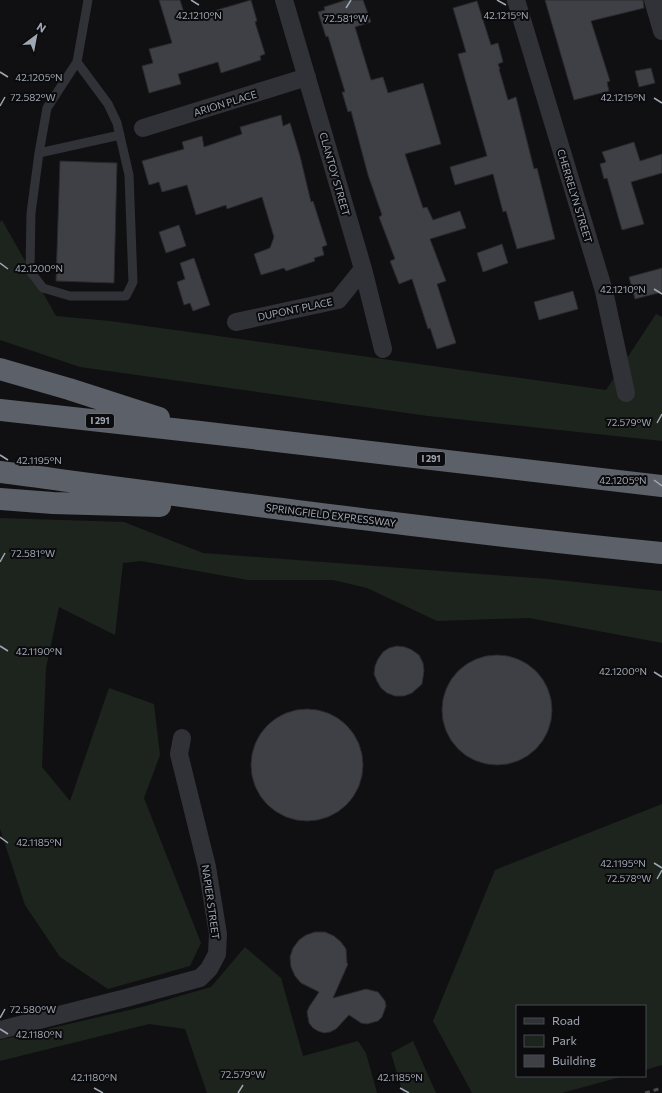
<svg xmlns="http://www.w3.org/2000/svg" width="662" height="1093" font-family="Commissioner,sans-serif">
<rect width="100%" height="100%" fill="#101012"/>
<path fill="#1c241d" d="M2,220L56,316L110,321L606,390L656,314L662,317V441L428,416L80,367L0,340V222Z
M0,518L124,522L203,553L548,579L662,591V643L529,618L437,621L367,588L333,580H248L141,561L123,563L115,635L59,607L46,668L42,767L70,801L109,688L154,704L160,755L144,798L201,943L190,966L108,989L60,957L25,905L0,829Z
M662,804V1065L645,1070V1006H517V1076H624L562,1093H472L433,1021L495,870Z
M245,947L281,978L303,1056L358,1041L366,1053L377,1093H207L185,1029L149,1024L0,1061V1040L142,1007L211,987Z
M413,1041L436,1093H403L391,1053Z"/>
<path fill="#3e4045" stroke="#2a2a2e" d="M159,0H180L186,19L251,0L257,21L255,22L265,54L260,56L261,60L221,73L218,62L178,74L181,84L149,93L142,66L153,63L149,49L172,43Z
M346,0H363L371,22L355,27L371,80L383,77L388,93L423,83L441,144L405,154L423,208L427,207L433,220L460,211L466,228L430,239L446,281L437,284L456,343L437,349L430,328L428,329L412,279L399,284L390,261L395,259L379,217L382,215L368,175L351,111L348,112L342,92H345L328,36L326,37L318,12L325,10L324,7Z
M545,0H643L644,8L591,21L610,81L607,82L609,91L574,100Z
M477,1L491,45L498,43L503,62L498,64L500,69H499L508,100L516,97L534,169L537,168L555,239L517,249L506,211L503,212L493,174L455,185L450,167L487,156L458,54L466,52L453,8Z
M651,68L655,83L639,87L635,71Z
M281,115L283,126L290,123L300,156L311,202L313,201L327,245L322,247L324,255L314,258L315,261L286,271L284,268L261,275L254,254L270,248L274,237L262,197L227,209L226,205L196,215L187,185L162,192L159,182L149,185L142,161L184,149L182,142L202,136L204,147L242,134L240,127Z
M634,142L640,161L662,154V173L631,182L644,224L622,230L607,178L604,179L600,164L606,162L602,152Z
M60,161L117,163L114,283L56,281Z
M179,225L186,246L166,253L159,232Z
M502,244L508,263L483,272L477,253Z
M194,258L210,305L193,311L190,303L184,305L177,282L185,279L180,263Z
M662,268V292L635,299L629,277Z
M573,291L578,309L539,320L534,302Z
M397,646L405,647L412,650L419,655L423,663L424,671L422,684L412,693L404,696H395L387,693L381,688L377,681L374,674L375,666L378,659L383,652L389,648Z
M442 710a55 55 0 1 1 110 0a55 55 0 1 1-110 0Z
M251 765a56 56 0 1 1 112 0a56 56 0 1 1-112 0Z
M315,932H325L334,936L341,942L346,949L347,963L348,964L333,998L366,989L378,992L385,1001L386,1006L382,1017L378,1021L367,1024L361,1023L349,1015L336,1029L330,1032L324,1033L318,1031L313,1028L309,1023L307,1012L309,1007L319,992L301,983L295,976L291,967L290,957L293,948L299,940L306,935Z"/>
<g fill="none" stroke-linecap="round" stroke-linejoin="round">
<path stroke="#313237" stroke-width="9" d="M77,62L108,104L117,123L129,175L133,282L126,296H70L43,288L30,271L31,213L39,153L47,108L77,62L88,0
M39,153L120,135"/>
<path stroke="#313237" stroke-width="18" d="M284,0L363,269L383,349
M516,0L604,291L626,393
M653,0L662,31
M143,128L307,77
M236,322L338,300L363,269
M0,1030L126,998L200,978L209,969L217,954L218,934L207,867L179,754L182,738"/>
<path stroke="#5c6068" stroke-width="22" d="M0,369L69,389L159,418
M0,410L200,432L662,486
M0,472C220,501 441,531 662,553
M0,499L53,503L160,506"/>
<path stroke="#484a50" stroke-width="3" stroke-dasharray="5 4" stroke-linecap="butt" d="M645,1093L662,1088"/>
</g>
<path fill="none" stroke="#a0a7b4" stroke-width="1.5" d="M191,0L199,5M497,0L506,5M346,8L351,0M0,72L8,77M654,98L662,103M0,106L5,97M0,263L8,269M654,289L662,294M657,423L662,414M0,455L8,460M654,480L662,486M0,562L5,553M0,646L8,651M654,672L662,677M0,837L8,843M654,863L662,868M657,879L662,870M0,1018L5,1009M0,1029L8,1034M94,1088L103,1093M400,1088L409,1093M238,1093L243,1085"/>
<g text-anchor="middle" stroke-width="4" stroke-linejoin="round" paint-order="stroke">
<g fill="#0b0b0d" stroke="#737882" stroke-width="1">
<rect x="86" y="414" width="28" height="14" rx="3"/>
<rect x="417" y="452" width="28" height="14" rx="3"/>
</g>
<g font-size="9" font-weight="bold" fill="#a0a7b4">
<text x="100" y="424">I 291</text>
<text x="431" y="462">I 291</text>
</g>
<g font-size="10" fill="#a0a7b4" stroke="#0b0b0d">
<text transform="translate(225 103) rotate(-17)" y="4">ARION PLACE</text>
<text transform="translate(335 174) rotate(74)" y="4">CLANTOY STREET</text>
<text transform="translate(575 196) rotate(73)" y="4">CHERRELYN STREET</text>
<text transform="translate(295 309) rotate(-12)" y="4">DUPONT PLACE</text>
<text transform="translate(331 515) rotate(7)" y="4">SPRINGFIELD EXPRESSWAY</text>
<text transform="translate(211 902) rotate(82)" y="4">NAPIER STREET</text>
</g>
</g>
<g font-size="10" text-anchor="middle" fill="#a0a7b4" stroke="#0b0b0d" stroke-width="4" stroke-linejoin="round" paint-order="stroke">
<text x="199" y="19">42.1210°N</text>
<text x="506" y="19">42.1215°N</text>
<text x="346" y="22">72.581°W</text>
<text x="39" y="81">42.1205°N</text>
<text x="33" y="101">72.582°W</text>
<text x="623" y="101">42.1215°N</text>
<text x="39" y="272">42.1200°N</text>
<text x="623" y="293">42.1210°N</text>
<text x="629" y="426">72.579°W</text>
<text x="39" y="464">42.1195°N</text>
<text x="623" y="484">42.1205°N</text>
<text x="33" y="557">72.581°W</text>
<text x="39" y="655">42.1190°N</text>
<text x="623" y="675">42.1200°N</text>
<text x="39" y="846">42.1185°N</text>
<text x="623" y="867">42.1195°N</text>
<text x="629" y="882">72.578°W</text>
<text x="33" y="1013">72.580°W</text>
<text x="39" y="1038">42.1180°N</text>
<text x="243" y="1078">72.579°W</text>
<text x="94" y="1081">42.1180°N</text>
<text x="400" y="1081">42.1185°N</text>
</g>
<rect x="516" y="1005" width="130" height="72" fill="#0b0b0d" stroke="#474950"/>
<rect x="524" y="1018" width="20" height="6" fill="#313237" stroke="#474950"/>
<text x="552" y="1025" font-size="12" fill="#a0a7b4">Road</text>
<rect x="524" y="1035" width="20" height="12" fill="#1c241d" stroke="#474950"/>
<text x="552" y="1045" font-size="12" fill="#a0a7b4">Park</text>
<rect x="524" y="1055" width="20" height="12" fill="#3e4045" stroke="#474950"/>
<text x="552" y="1065" font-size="12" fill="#a0a7b4">Building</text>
<g transform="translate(36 36) rotate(32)" stroke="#0b0b0d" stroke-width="3" paint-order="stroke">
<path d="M0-3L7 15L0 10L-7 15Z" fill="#a0a7b4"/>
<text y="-6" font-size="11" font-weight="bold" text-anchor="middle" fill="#a0a7b4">N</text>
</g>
</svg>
